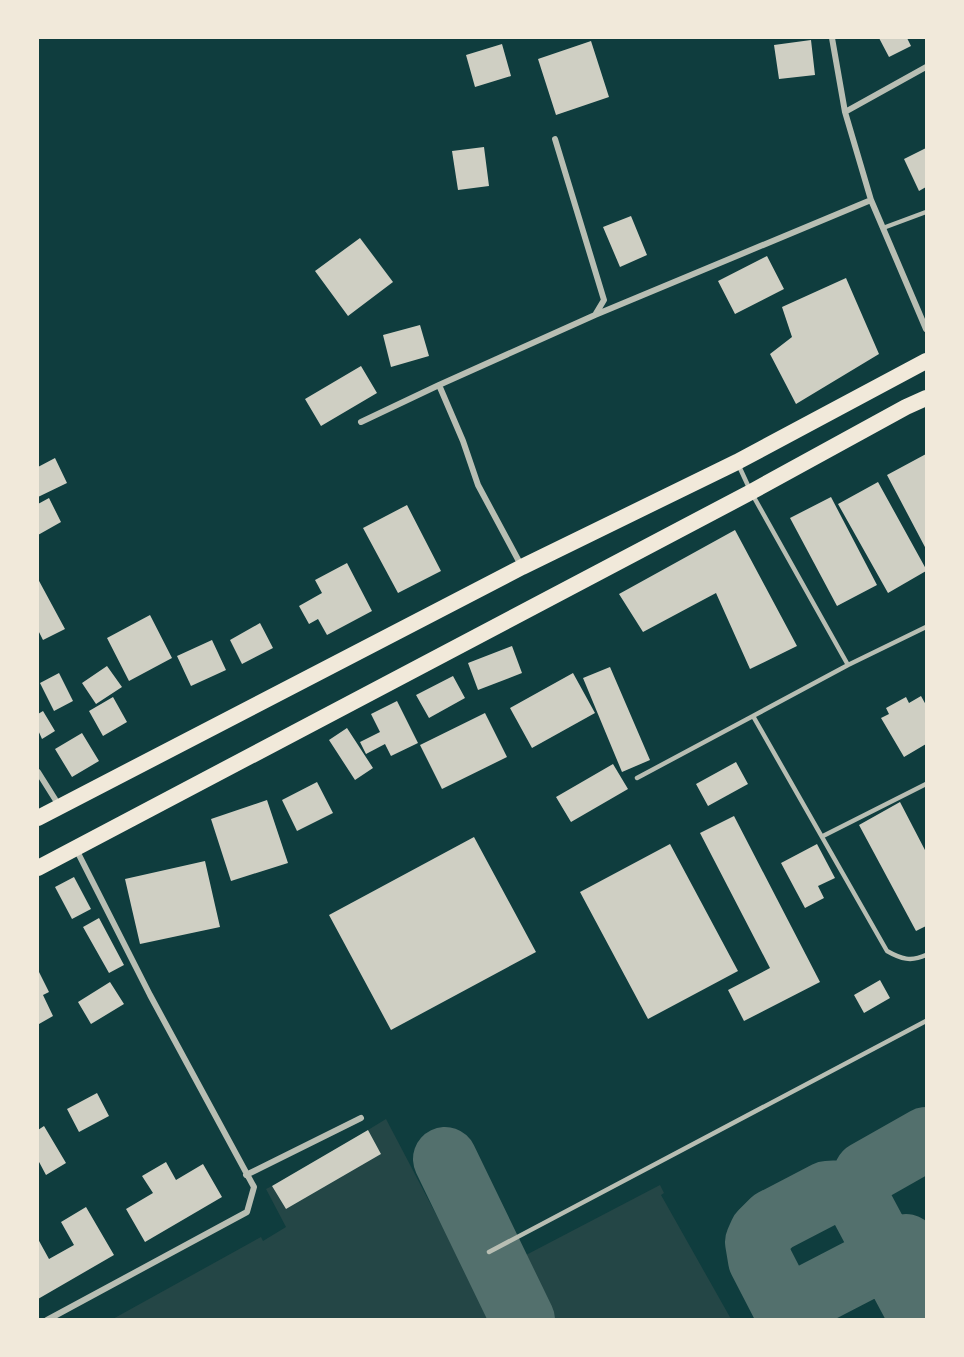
<svg xmlns="http://www.w3.org/2000/svg" width="964" height="1357" font-family="'Asap Condensed',sans-serif">
<rect width="100%" height="100%" fill="#0f3d3e"/>
<path fill="#244646" d="M386,1119L491,1319L111,1320L261,1237L263,1241L286,1227L266,1189L272,1186L286,1209L381,1154L368,1130Z
M660,1185L664,1193L661,1195L731,1319H549L521,1266L526,1255Z"/>
<g fill="none" stroke-linecap="round" stroke-linejoin="round">
<path stroke="#53706d" stroke-width="64" d="M445,1159L523,1320
M791,1320L760,1260L757,1242L761,1233L773,1221L827,1193L843,1192L859,1202
M796,1320L803,1302L810,1296L866,1267C880,1264 888,1266 899,1275C897,1264 899,1256 906,1246
M922,1320L859,1202L858,1190L866,1173L926,1139"/>
</g>
<path fill="#cfcfc3" d="M879,38H907L911,46L889,57Z
M811,40L815,75L779,79L774,45Z
M591,41L609,97L556,115L538,59Z
M502,44L511,76L475,87L466,55Z
M484,147L489,186L458,190L452,151Z
M926,148V187L919,191L904,159Z
M631,216L647,255L620,267L603,227Z
M360,238L393,282L348,316L315,271Z
M767,256L784,289L735,314L718,281Z
M846,278L879,354L796,404L770,354L792,337L782,307Z
M420,325L429,356L391,367L383,335Z
M361,366L377,393L321,426L305,399Z
M926,454V549L887,475Z
M55,458L67,483L38,497V467Z
M878,482L926,569V571L888,593L838,504Z
M831,497L877,585L837,606L790,518Z
M49,498L61,522L38,535V504Z
M407,505L441,571L398,593L363,528Z
M735,530L797,646L750,669L716,593L643,632L619,594Z
M347,563L372,611L327,635L318,619L309,624L299,606L322,593L315,580Z
M38,579L65,629L43,640L38,630Z
M150,615L172,658L129,681L107,638Z
M260,623L273,648L242,664L230,640Z
M212,640L226,670L191,686L177,656Z
M512,646L522,673L478,690L468,663Z
M107,666L122,687L96,704L82,683Z
M610,667L650,760L622,772L583,678Z
M59,673L73,701L54,711L40,683Z
M573,673L595,713L532,748L510,708Z
M453,676L465,698L429,718L416,695Z
M921,696L926,705V744L904,757L881,718L889,714L886,708L906,697L909,703Z
M113,697L127,722L103,736L89,711Z
M397,701L418,743L391,756L385,744L366,754L360,742L380,732L371,714Z
M43,711L55,731L42,739L38,730V714Z
M485,713L507,757L442,789L420,745Z
M347,728L373,768L355,780L329,740Z
M82,733L99,761L72,777L55,749Z
M736,762L748,784L708,806L696,784Z
M613,764L628,789L571,822L556,797Z
M317,782L333,813L297,831L282,800Z
M267,800L288,863L231,881L211,819Z
M900,802L926,852V926L916,931L859,825Z
M734,816L820,982L744,1021L728,990L770,968L700,833Z
M474,837L536,952L391,1030L329,915Z
M670,844L738,971L648,1019L580,892Z
M817,844L835,878L818,886L824,898L805,908L781,863Z
M205,861L220,927L140,944L125,879Z
M74,877L91,909L72,919L55,887Z
M99,918L124,965L109,973L83,927Z
M38,970L49,992L43,995L53,1016L39,1024Z
M880,980L890,998L864,1013L854,995Z
M110,982L124,1004L91,1024L78,1002Z
M97,1093L109,1116L79,1132L67,1109Z
M44,1126L66,1163L46,1175L38,1160V1130Z
M368,1130L381,1154L286,1209L272,1186Z
M166,1162L176,1180L203,1164L222,1197L145,1242L126,1209L153,1193L142,1176Z
M86,1207L114,1255L38,1299V1239L49,1259L74,1245L61,1222Z"/>
<g fill="none" stroke-linecap="round" stroke-linejoin="round">
<path stroke="#b8beb3" stroke-width="4.5" d="M883,228L926,212
M738,464L751,492L848,665
M926,627L848,665L753,716L887,951C901,959 911,962 926,955
M637,778L753,716
M823,836L926,784
M489,1252L926,1021"/>
<path stroke="#b8beb3" stroke-width="6" d="M832,38L845,112L871,200L926,329
M845,112L926,67
M595,315L871,200
M361,422L439,385
M522,567L478,485L463,441L439,385L595,315L604,300L555,139
M38,772L60,807
M246,1175L361,1118
M47,1320L247,1212L254,1187L150,995L76,849"/>
<path stroke="#f1e9da" stroke-width="16" d="M38,818L522,567L737,462L926,361
M38,868L751,492L906,407L926,398"/>
</g>
<rect width="964" height="1357" fill="none" stroke="#f1e9da" stroke-width="78"/>
</svg>
